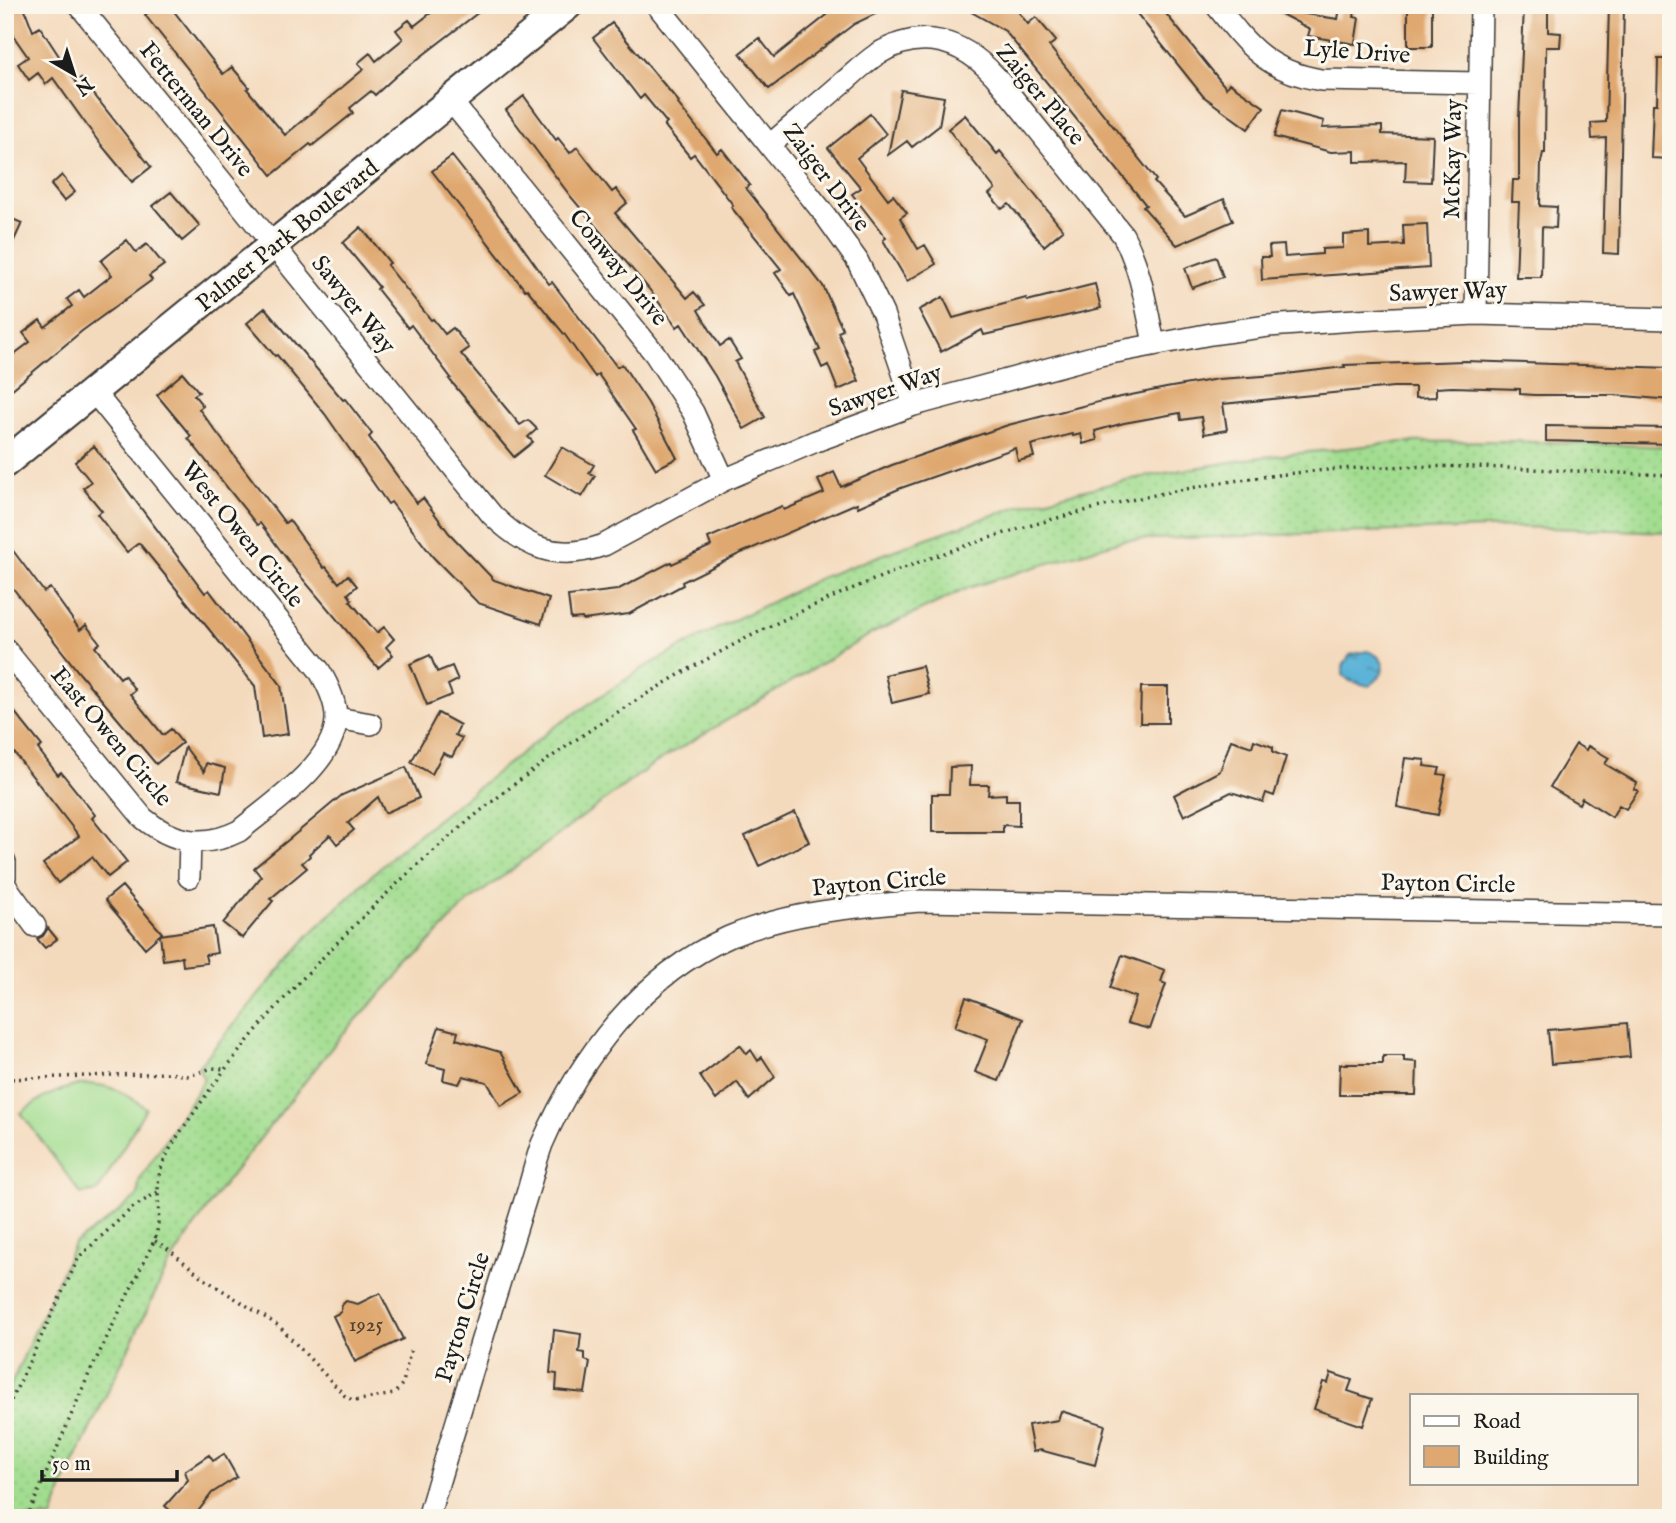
<svg xmlns="http://www.w3.org/2000/svg" width="1676" height="1523" font-family="'IM FELL English',serif">
<defs>
<pattern id="grass-dots" width="8" height="8" patternUnits="userSpaceOnUse" patternTransform="scale(1.75)"><rect width="8" height="8" fill="#a2dd90"/><path d="M2 2h.1M6 6h.1" fill="none" stroke="#8bbd7c" stroke-width="1.8" stroke-linecap="round"/></pattern>
<pattern id="water-ripples" width="26" height="14" patternUnits="userSpaceOnUse" patternTransform="scale(1.75)"><rect width="26" height="14" fill="#5ab2d7"/><path d="M2 4q2-2 4 0t4 0M15 11q2-2 4 0t4 0" fill="none" stroke="#4a90ae"/></pattern>
</defs>
<rect width="100%" height="100%" fill="#fbf7ec"/>
<filter id="ink" filterUnits="userSpaceOnUse"><feTurbulence type="fractalNoise" baseFrequency=".0143" numOctaves="2"/><feDisplacementMap in="SourceGraphic" scale="14" xChannelSelector="R" yChannelSelector="G"/><feConvolveMatrix kernelMatrix="1 2 1 2 8 2 1 2 1" color-interpolation-filters="sRGB"/></filter>
<filter id="wash" filterUnits="userSpaceOnUse"><feTurbulence type="fractalNoise" baseFrequency=".00686" numOctaves="4" result="noise"/><feDisplacementMap in="SourceGraphic" scale="28" xChannelSelector="R" yChannelSelector="G"/><feGaussianBlur stdDeviation="1.57" result="paint"/><feColorMatrix in="noise" values="0 0 0 0 0 0 0 0 0 0 0 0 0 0 0 0 0 1.4 0 .05"/><feComposite in="paint" operator="in"/></filter>
<g filter="url(#wash)">
<rect width="100%" height="100%" fill="#f4dabd"/>
<path fill="url(#grass-dots)" stroke="#5f7c56" stroke-width="2" d="M1508,441L1671,447V532L1519,527L1124,540L968,588L871,634L652,765L467,903L341,1036L219,1191L168,1266L67,1477L52,1518H5V1398L74,1244L116,1214L138,1195L139,1181L204,1080L198,1067L309,935L396,852L553,728L643,668L712,631L820,578L924,539L1022,505L1131,479L1254,458L1402,442Z"/>
<path fill="#a2dd90" stroke="#5f7c56" stroke-width="2" d="M87,1084C110,1084 127,1094 146,1108L98,1191L81,1194L21,1113C41,1097 61,1087 87,1084Z"/>
<path fill="url(#water-ripples)" stroke="#3b677a" stroke-width="2" d="M1367,651C1389,658 1387,675 1369,686L1350,681L1343,675V666L1350,655Z"/>
<g id="blocks">
<path fill="#dfa870" d="M5,5H23L33,31L40,27L76,82L81,78L151,167L132,182L98,141L53,78L46,84L38,73L29,80L18,64L28,57L5,24Z
M157,5H169L223,74L232,67L249,87L247,89L285,135L364,69L358,63L370,53L376,61L403,39L396,30L409,20L414,26L441,5H488L397,75L375,95L371,91L350,108L353,113L312,146L310,144L272,175L145,15Z
M820,5H894L854,24L769,89L740,53L759,38L774,57L827,15Z
M959,5H1009L1016,9L1028,24L1036,17L1056,41L1049,46L1156,180L1154,182L1185,216L1224,199L1233,221L1177,245L1143,207L1146,205L1005,31Z
M1130,5H1159L1226,88L1229,83L1264,107L1248,129L1203,96Z
M1408,5H1432V47H1408Z
M1609,5H1624L1619,254L1603,253L1606,138L1592,139L1591,123L1606,122Z
M1524,7H1548V32L1561,33L1560,47H1546L1545,153H1543L1541,162L1540,206L1557,207L1556,228L1542,227L1541,277H1516L1519,202H1512L1513,180H1519V118Z
M1340,8L1355,11L1354,17L1359,18L1355,44L1308,36L1310,29L1279,13L1280,10L1338,19Z
M612,23L679,102L678,104L717,153L722,149L750,185L746,188L823,286L843,330L838,332L859,381L838,390L828,365L822,368L815,352L820,350L794,294L791,296L775,273L781,269L731,207L733,205L694,154L690,157L664,125L667,123L644,95L640,99L593,38Z
M1658,59H1671V159L1651,158L1653,104H1657Z
M901,90L944,97L939,126L912,147L907,141L888,155Z
M524,96L556,140L558,138L570,153L577,147L612,192L616,189L627,203L615,213L687,298L694,292L705,305L698,310L720,346L729,340L741,359L735,362L765,417L744,429L715,376L681,324L677,327L649,289L571,197L506,110Z
M1282,110L1324,121L1322,128L1382,126V134L1433,136L1431,182L1405,181L1406,161L1355,162V151L1331,152L1274,137Z
M870,114L886,134L857,158L888,199L893,195L907,213L900,218L918,249L925,245L936,264L907,281L883,240L886,238L852,194L861,188L828,148Z
M965,115L997,154L1000,151L1063,230L1044,246L1009,204L1002,209L989,194L995,189L948,129Z
M452,156L512,232L549,284L552,282L617,367L622,364L648,403L677,458L656,469L633,430L636,429L598,374L595,377L565,335L527,289L525,290L432,171Z
M62,175L75,192L64,201L51,185Z
M171,192L200,226L182,241L153,206Z
M5,216L22,223L5,260Z
M1427,224L1429,268L1262,280L1261,257H1270L1269,246L1284,245L1285,257L1322,254V249L1343,248V235L1369,233V247L1404,245L1403,225Z
M361,227L390,263L387,265L431,320L433,319L445,334L453,328L469,348L461,354L520,425L528,420L537,429L528,437L533,442L514,457L449,379L451,378L411,325L408,328L377,289L379,287L343,243Z
M127,240L136,252L147,244L164,265L149,276L152,280L82,331L5,395V361L30,342L23,333L40,320L45,327L72,306L67,299L79,290L84,297L112,275L101,261Z
M1216,257L1223,277L1192,288L1185,268Z
M1095,284L1101,308L984,335L982,330L941,352L919,310L943,297L953,318L1026,298L1027,301Z
M265,308L343,400L345,399L372,434L369,437L417,503L423,498L449,533L494,580L549,599L541,624L478,603L433,557L391,502L388,504L325,414L277,355L275,356L247,323Z
M1465,361L1671,368V400L1613,395H1534L1520,394V389L1452,387L1436,388V397L1415,398V387H1393L1223,404L1227,430L1204,434L1201,417L1181,420L1180,413L1124,423L1095,431L1097,440L1083,444L1081,434L1073,436L1072,434L1031,445L1034,457L1018,461L1015,448L901,488L858,507L857,503L739,554L682,582L683,585L629,614L583,620L582,618L571,619L568,596L617,590L671,562L672,564L711,546L708,538L782,506L784,510L824,493L818,480L834,472L841,487L892,465L1008,425L1106,400L1166,388L1218,379L1278,375L1345,367L1344,365Z
M183,373L199,392L194,395L203,406L199,409L285,523L289,520L324,568L326,567L339,583L348,575L357,586L348,594L352,600L350,601L377,633L384,627L394,639L386,647L393,655L378,668L296,571L260,523L257,525L188,438L191,436L157,395Z
M1546,426L1671,428V444L1546,441Z
M94,446L205,593L209,590L281,685L288,734L262,738L255,686L139,543L127,552L97,514L102,511L83,488L91,482L75,462Z
M562,447L594,465L589,473L595,476L582,497L545,475Z
M5,540L44,592L50,588L80,630L86,625L100,643L95,647L120,678L124,675L135,690L130,694L163,735L171,729L182,743L156,764L80,674L5,578Z
M430,655L437,672L452,666L458,680L448,685L452,695L427,705L410,664Z
M922,666L929,694L892,703L885,675Z
M1141,687H1168V723H1140Z
M5,700L42,746L38,749L58,775L61,772L95,815L92,818L127,862L108,877L92,857L58,883L43,864L79,836L5,741Z
M438,713L460,725L455,735L462,738L452,757L443,753L432,774L411,762Z
M1231,740L1252,747L1254,740L1273,747V752L1286,757L1274,796L1266,793L1263,802L1231,792L1184,816L1174,795L1220,771Z
M1576,744L1586,750L1588,746L1609,758L1605,764L1637,783L1634,789L1638,791L1626,809L1619,805L1612,817L1582,798L1579,804L1550,787Z
M185,747L204,772L206,763L225,768L221,792L176,782Z
M1405,758L1425,760L1424,766L1440,768L1438,774L1446,775L1438,815L1397,807Z
M971,766L970,785H989L988,795L1006,794V800H1019V826L1003,825V832H932V794H949L950,767Z
M406,767L419,798L385,813L378,797L348,823L354,830L337,844L330,835L309,854L310,856L302,863L307,868L270,899L273,901L242,938L223,923L261,877L254,868L293,836L342,795Z
M795,812L809,842L759,866L745,836Z
M122,886L162,933L145,948L105,900Z
M213,927L217,953L205,955L207,963L183,966L182,957L163,960L160,935Z
M48,928L57,939L45,948L37,939L43,936Z
M1122,955L1165,970L1161,982L1166,984L1150,1029L1127,1023L1136,997L1110,988Z
M966,997L1023,1019L999,1081L975,1072L988,1039L955,1027Z
M1627,1023L1630,1057L1551,1064L1548,1030Z
M439,1027L458,1032L456,1039L500,1052L523,1093L501,1106L487,1082L463,1076L459,1084L443,1080L445,1069L426,1064Z
M740,1045L747,1054L751,1050L758,1061L762,1057L775,1077L749,1100L737,1082L716,1100L700,1076Z
M1383,1056H1404V1061L1417,1062L1416,1095H1339L1340,1064H1383Z
M380,1293L403,1339L355,1362L333,1316L341,1312V1306L346,1301L358,1304Z
M554,1330L581,1334L579,1352L585,1353V1360L590,1362L585,1393L556,1390L557,1374L550,1373Z
M1331,1373L1352,1380L1348,1391L1372,1399L1363,1426L1314,1409L1323,1382L1328,1383Z
M1061,1411L1105,1425L1095,1465L1040,1450L1033,1452L1028,1425L1058,1420Z
M224,1454L237,1477L212,1493L193,1518H179L165,1506L188,1480L185,1471L209,1455L213,1461Z"/>
</g>
</g>
<g filter="url(#ink)">
<use href="#blocks" fill-opacity="0" stroke="#3c3834" stroke-width="2"/>
<g fill="none" stroke-linecap="round" stroke-linejoin="round">
<defs>
<path id="minor" d="M79,5L492,515C526,548 557,562 604,545L724,480L816,441L914,405L1100,355L1211,334L1268,326L1355,320L1476,314L1671,319
M657,5L822,211L857,260L883,314L914,405
M1216,5C1248,46 1267,71 1321,80L1479,83
M451,101L655,354L693,412L724,480
M770,145C793,125 816,106 839,86C851,76 863,64 876,55C921,27 961,39 995,76L1123,235C1141,269 1146,306 1154,343
M1476,314L1481,5
M5,649L143,818C172,842 203,849 239,831C270,805 334,764 336,720C337,703 328,685 319,670L93,391
M337,718L371,724
M5,862V877
M189,877L190,841
M5,885L35,926
M428,1518C449,1445 472,1373 494,1300C505,1265 516,1230 527,1194C532,1178 536,1160 542,1144C580,1057 641,976 729,937C791,911 855,907 920,901L1671,914"/>
<path id="major" d="M5,463L568,5"/>
</defs>
<use href="#minor" stroke="#3c3834" stroke-width="24"/>
<use href="#major" stroke="#3c3834" stroke-width="32"/>
<path stroke="#3c3834" stroke-width="3.5" stroke-dasharray="2 5" stroke-linecap="butt" d="M5,1079L169,1073L189,1076L212,1068L224,1069
M155,1241L167,1248L203,1278L279,1326L345,1396L354,1401L394,1394L403,1383L411,1348
M5,1413L79,1257L132,1208L158,1192
M27,1518L88,1376L154,1241C165,1213 151,1187 164,1161C173,1141 186,1124 198,1107C246,1036 306,973 367,913C613,667 949,511 1295,473C1420,459 1546,471 1671,475"/>
<use href="#minor" stroke="#fff" stroke-width="21"/>
<use href="#major" stroke="#fff" stroke-width="28"/>
</g>
</g>
<g text-anchor="middle" stroke-width="6" stroke-linejoin="round" paint-order="stroke">
<g font-size="21" fill="#4d3f31">
<text x="366" y="1331">1925</text>
</g>
<g font-size="24" fill="#1c1c1c" stroke="#fbf7ec">
<text transform="translate(1357 51) rotate(4)" y="8">Lyle Drive</text>
<text transform="translate(1041 94) rotate(50)" y="8">Zaiger Place</text>
<text transform="translate(197 109) rotate(51)" y="8">Fetterman Drive</text>
<text transform="translate(1452 159) rotate(-89)" y="8">McKay Way</text>
<text transform="translate(827 177) rotate(53)" y="8">Zaiger Drive</text>
<text transform="translate(287 235) rotate(-39)" y="8">Palmer Park Boulevard</text>
<text transform="translate(619 267) rotate(51)" y="8">Conway Drive</text>
<text transform="translate(1448 291) rotate(-2)" y="8">Sawyer Way</text>
<text transform="translate(354 304) rotate(51)" y="8">Sawyer Way</text>
<text transform="translate(885 390) rotate(-19)" y="8">Sawyer Way</text>
<text transform="translate(243 534) rotate(51)" y="8">West Owen Circle</text>
<text transform="translate(112 736) rotate(50)" y="8">East Owen Circle</text>
<text transform="translate(879 882) rotate(-5)" y="8">Payton Circle</text>
<text transform="translate(1448 883) rotate(1)" y="8">Payton Circle</text>
<text transform="translate(462 1317) rotate(-73)" y="8">Payton Circle</text>
</g>
</g>
<rect width="1676" height="1523" fill="none" stroke="#fbf7ec" stroke-width="28"/>
<rect x="1410" y="1394" width="228" height="91" fill="#fbf7ec" stroke="#a29f99" stroke-width="2"/>
<rect x="1424" y="1416" width="35" height="10" fill="#ffffff" stroke="#a29f99" stroke-width="2"/>
<text x="1473" y="1428" font-size="21" fill="#1c1c1c">Road</text>
<rect x="1424" y="1446" width="35" height="21" fill="#dfa870" stroke="#a29f99" stroke-width="2"/>
<text x="1473" y="1464" font-size="21" fill="#1c1c1c">Building</text>
<g transform="translate(74 74) rotate(141)" stroke="#fbf7ec" stroke-width="5" paint-order="stroke">
<path d="M0-5L12 26L0 18L-12 26Z" fill="#1c1c1c"/>
<text y="-10" font-size="19" font-weight="bold" text-anchor="middle" fill="#1c1c1c">N</text>
</g>
<path d="M42 1470v10h135v-10" fill="none" stroke="#1c1c1c" stroke-width="3.5"/>
<text x="52" y="1470" font-size="21" fill="#1c1c1c" stroke="#fbf7ec" stroke-width="5" paint-order="stroke">50 m</text>
</svg>
